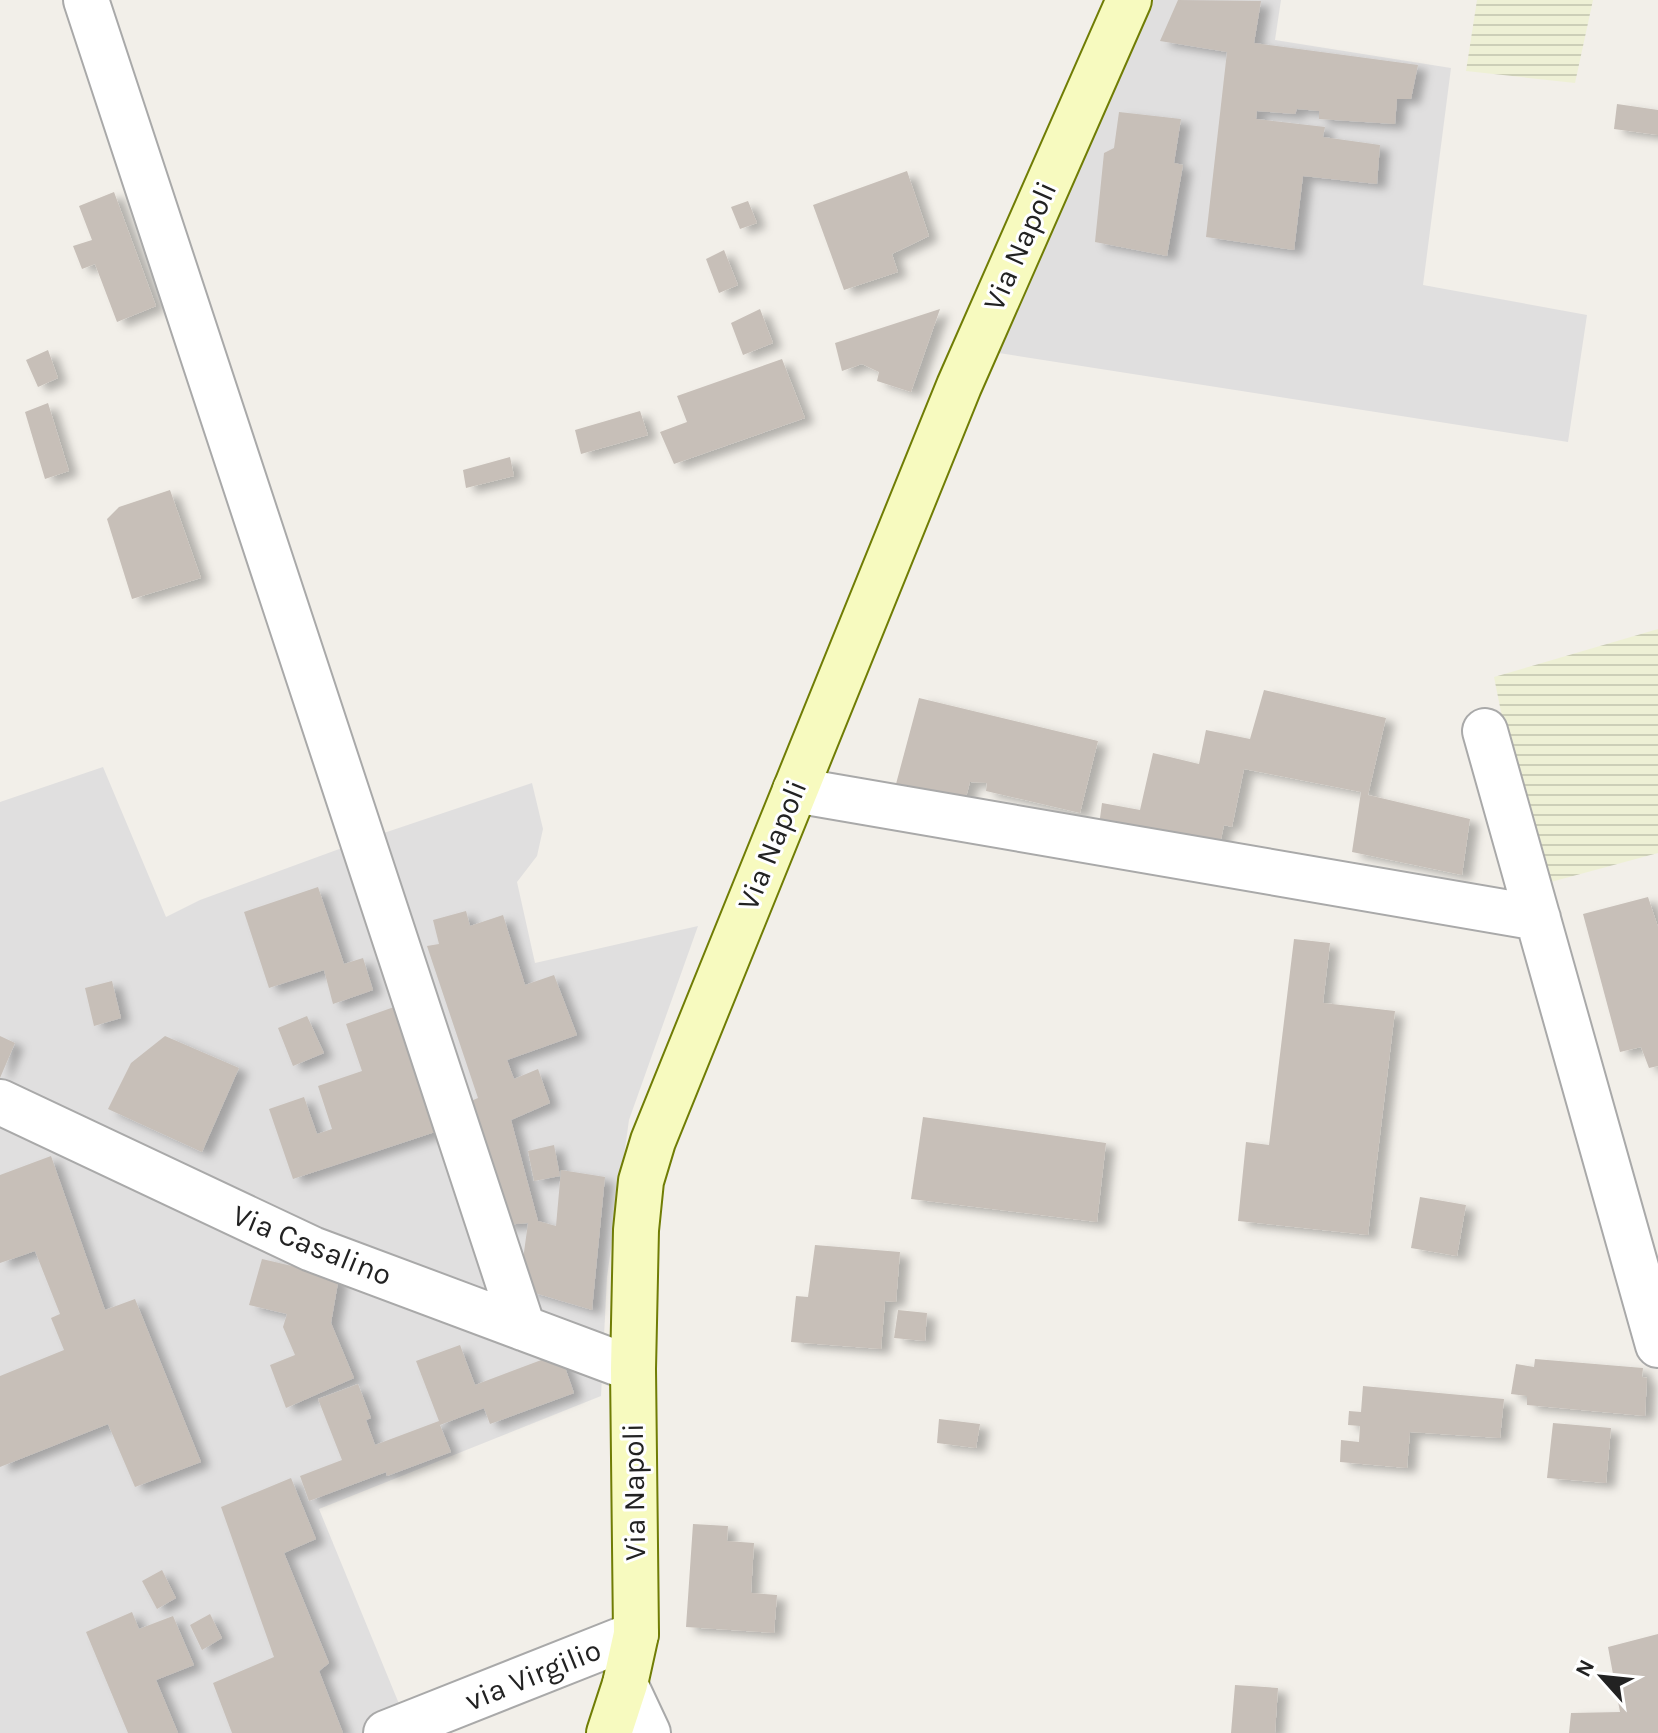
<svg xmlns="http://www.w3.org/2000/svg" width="1658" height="1733" font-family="Karla,sans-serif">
<defs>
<pattern id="farmland-rules" width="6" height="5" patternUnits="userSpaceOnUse" patternTransform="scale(2)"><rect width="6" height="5" fill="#eef0d5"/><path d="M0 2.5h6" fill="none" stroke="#ccceb7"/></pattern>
<filter id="shadow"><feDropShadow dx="9" dy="5" stdDeviation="4" flood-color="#0004"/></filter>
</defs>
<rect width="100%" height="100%" fill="#f2efe9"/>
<path fill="#e0dfdf" d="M1146,0H1281L1275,40L1451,68L1423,285L1587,315L1568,442L999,353Z
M103,767L166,917L200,900L372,837L532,783L543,829L537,856L517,882L535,963L698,926L629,1120L607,1277L601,1396L319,1509L411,1733H0V802Z"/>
<path fill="url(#farmland-rules)" d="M1477,0H1593L1575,83L1466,71Z
M1658,629V853L1536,886L1494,677Z"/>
<path fill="#c7bfb8" filter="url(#shadow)" d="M1178,0L1261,1L1254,43L1418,65L1411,99H1397L1395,124L1319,119V111L1297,109L1295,114L1257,111L1256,119L1325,127L1323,137L1380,145L1377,184L1303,176L1294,250L1206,237L1227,52L1160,41Z
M1617,104L1658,110V135L1614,129Z
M1119,112L1181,119L1174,163L1183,165L1167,256L1095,242L1104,153L1114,148Z
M907,171L929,236L892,254L898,272L844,290L813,205Z
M114,192L156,306L117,322L95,264L82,269L73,246L92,240L79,206Z
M748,201L757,223L740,229L731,207Z
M724,250L738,285L719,293L706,259Z
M760,309L773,343L743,355L731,323Z
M940,309L911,392L877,381L879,372L862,364L842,371L835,343Z
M48,350L58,378L38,387L26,360Z
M782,359L805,418L674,464L660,432L687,422L677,396Z
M48,403L69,471L45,479L25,412Z
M640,411L648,435L581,454L575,430Z
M510,457L514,476L466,488L463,470Z
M170,490L201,578L132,599L107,519L119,507Z
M1264,690L1386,718L1368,795L1470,819L1462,875L1352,852L1361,792L1244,769L1232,827L1224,825L1220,844L1098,833L1102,803L1140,810L1153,753L1199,764L1206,730L1250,739Z
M919,698L1098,741L1080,813L986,791L987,783L970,782L965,801L896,784Z
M318,887L344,964L363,958L373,990L333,1004L324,970L269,988L244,912Z
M1648,897L1658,927V1066L1649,1068L1641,1047L1620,1052L1583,914Z
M466,911L470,926L503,915L525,985L554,975L577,1035L507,1060L514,1079L538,1069L550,1103L511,1120L538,1221L556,1226L561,1170L605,1177L592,1310L528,1291L521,1274L528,1223L504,1225L464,1104L478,1098L427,946L439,944L433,920Z
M1294,939L1330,943L1323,1003L1395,1011L1368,1235L1238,1221L1246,1142L1269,1145Z
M112,981L121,1018L94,1026L85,988Z
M394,1007L435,1132L293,1179L269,1109L304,1097L317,1134L332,1129L318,1086L362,1071L346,1024Z
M307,1016L324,1053L293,1066L278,1028Z
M0,1036L15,1043L0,1078Z
M165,1036L239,1068L202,1152L108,1109L131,1063Z
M923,1117L1106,1143L1097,1222L911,1199Z
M554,1145L560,1176L534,1181L528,1151Z
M51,1156L105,1310L135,1299L201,1462L135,1487L108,1424L0,1467V1376L64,1350L51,1318L60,1314L35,1251L0,1263V1175Z
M1420,1197L1466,1205L1457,1256L1411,1248Z
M815,1245L900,1252L896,1302L885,1301L881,1349L791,1342L796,1296L808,1297Z
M262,1259L339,1277L331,1323L354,1378L286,1408L270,1365L295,1355L283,1327L287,1314L249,1305Z
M898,1310L927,1313L925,1341L894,1338Z
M460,1345L475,1385L560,1353L574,1393L490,1424L484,1408L440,1425L451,1452L387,1476L386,1472L309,1501L300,1476L342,1460L318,1399L358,1384L371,1418L366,1420L375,1445L439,1421L416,1361Z
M1535,1359L1643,1368L1642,1377L1647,1378L1645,1416L1527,1405V1396L1511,1394L1516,1364L1534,1367Z
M1363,1386L1504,1399L1500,1438L1410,1432L1407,1468L1340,1462L1341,1440L1359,1442L1360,1426L1348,1425L1349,1411L1361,1412Z
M939,1419L980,1424L976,1448L937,1443Z
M1553,1423L1611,1428L1606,1483L1547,1478Z
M291,1478L316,1539L284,1553L329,1663L319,1671L343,1733H232L213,1683L274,1657L221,1507Z
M693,1524L728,1526L727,1541L754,1543L751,1593L777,1595L774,1633L686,1627Z
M162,1570L176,1598L157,1609L142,1581Z
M132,1612L139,1629L173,1616L194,1665L156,1680L178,1733H128L86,1632Z
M210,1614L222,1638L202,1650L190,1625Z
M1658,1634V1733H1569L1571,1713L1620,1712L1608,1647Z
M1235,1685L1278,1688L1275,1733H1231Z"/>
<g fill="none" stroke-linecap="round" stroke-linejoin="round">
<defs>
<path id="street" d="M86,0L523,1328
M1485,731L1658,1345
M795,790L1538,918
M0,1102L312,1249L633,1369
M625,1684L648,1733
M386,1733L636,1634"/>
<path id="secondary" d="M609,1733L625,1684L636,1634L633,1369L636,1230L641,1181L653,1141L959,386L1129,0"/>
</defs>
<use href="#street" stroke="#a9a9a9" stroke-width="48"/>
<use href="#secondary" stroke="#707d05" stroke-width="48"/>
<use href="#street" stroke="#fff" stroke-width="44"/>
<use href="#secondary" stroke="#f7fabf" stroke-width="44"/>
</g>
<g text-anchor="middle" stroke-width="6" stroke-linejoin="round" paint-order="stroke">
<g font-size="30" fill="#222" stroke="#fff">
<text transform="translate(1020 246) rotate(-66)" y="10">Via Napoli</text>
<text transform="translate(772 845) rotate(-68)" y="10">Via Napoli</text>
<text transform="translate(312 1245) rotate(22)" y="10">Via Casalino</text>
<text transform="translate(634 1492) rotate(-91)" y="10">Via Napoli</text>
<text transform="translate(533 1675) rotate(-22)" y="10">via Virgilio</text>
</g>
</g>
<g transform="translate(1602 1677) rotate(297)" stroke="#ffffff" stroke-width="6" paint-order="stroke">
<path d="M0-6L14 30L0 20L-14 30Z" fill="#222222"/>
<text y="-12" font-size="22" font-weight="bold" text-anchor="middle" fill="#222222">N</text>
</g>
</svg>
